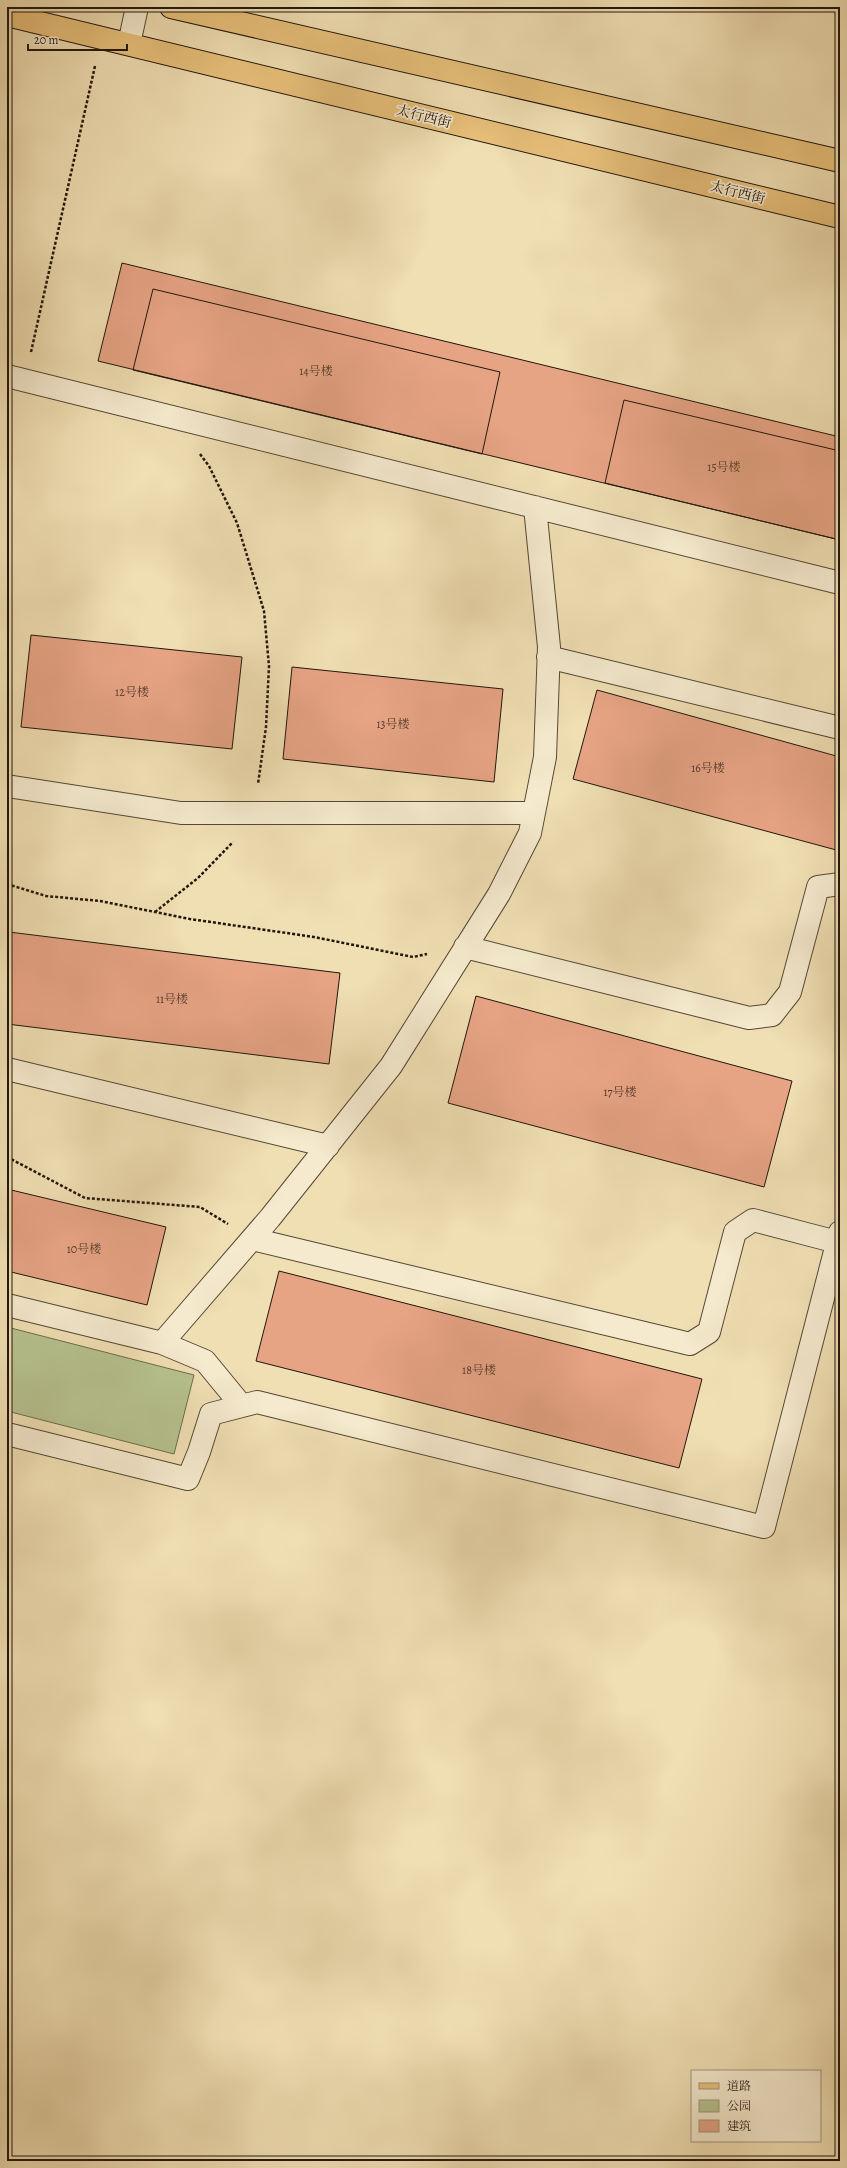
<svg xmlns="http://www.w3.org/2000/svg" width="847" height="2168" font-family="Alegreya,'Noto Serif SC',serif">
<rect width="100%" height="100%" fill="#f0dfb3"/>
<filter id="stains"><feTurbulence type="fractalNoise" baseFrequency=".005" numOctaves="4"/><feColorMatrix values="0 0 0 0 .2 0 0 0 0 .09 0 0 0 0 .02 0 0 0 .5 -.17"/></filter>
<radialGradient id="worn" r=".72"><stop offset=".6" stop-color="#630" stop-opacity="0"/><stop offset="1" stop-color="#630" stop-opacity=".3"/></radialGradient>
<path fill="#b6c28f" stroke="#6c6c4e" d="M7,1327L194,1375L174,1454L7,1411Z"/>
<path fill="#e7a485" stroke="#21160d" d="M122,263L840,437V540L98,361Z
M153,289L500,372L482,454L133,370Z
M624,400L840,451V540L605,483Z
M31,635L242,657L232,749L21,727Z
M292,667L503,689L494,782L283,759Z
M597,690L840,757V851L573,779Z
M9,932L340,973L329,1064L7,1024V949Z
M476,996L792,1081L764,1187L448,1103Z
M7,1189L166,1227L147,1305L7,1271Z
M279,1271L702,1379L679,1468L256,1361Z"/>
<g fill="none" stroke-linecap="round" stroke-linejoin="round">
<defs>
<path id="minor" d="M129,44L137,7
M7,376L840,583
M548,657L840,728
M7,786L181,813H533
M465,947L749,1018L772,1015L790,992L818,887L840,884
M7,1069L328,1146
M252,1239L690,1344L709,1332L735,1232L753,1220L837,1242
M7,1305L162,1343L205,1361L242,1406
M162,1343L270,1218L391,1066L499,894L530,833L545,757L549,647L535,507
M7,1434L188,1479L199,1452L211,1414L257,1402L764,1527L840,1232"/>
<path id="primary" d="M171,7L840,161
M7,15L840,217"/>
</defs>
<use href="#minor" stroke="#554836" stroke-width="24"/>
<use href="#primary" stroke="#21160d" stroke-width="24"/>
<path stroke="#21160d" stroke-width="2.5" stroke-dasharray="3 2" stroke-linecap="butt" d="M31,352L95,66
M200,454L209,466L237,523L264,611L269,666L266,727L258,784
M7,884L46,896L100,901L190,919L314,937L413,957L427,954
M155,912L198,878L233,842
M7,1157L85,1198L200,1207L228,1224"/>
<use href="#minor" stroke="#f5eace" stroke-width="22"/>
<use href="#primary" stroke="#e8c07a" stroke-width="22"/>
</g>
<g text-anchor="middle" stroke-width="3.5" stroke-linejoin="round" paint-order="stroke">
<g font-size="12" fill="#523a2b">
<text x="316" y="375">14号楼</text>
<text x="724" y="471">15号楼</text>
<text x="132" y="696">12号楼</text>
<text x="393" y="728">13号楼</text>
<text x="708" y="772">16号楼</text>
<text x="172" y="1003">11号楼</text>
<text x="620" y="1096">17号楼</text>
<text x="84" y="1253">10号楼</text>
<text x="479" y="1374">18号楼</text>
</g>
<g font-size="14" fill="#21160d" stroke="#f5eace">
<text transform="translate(424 116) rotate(14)" y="5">太行西街</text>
<text transform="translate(738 192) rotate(14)" y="5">太行西街</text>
</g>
</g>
<rect width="847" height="2168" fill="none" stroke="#f0dfb3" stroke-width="24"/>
<rect x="8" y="8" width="831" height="2152" fill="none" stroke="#21160d" stroke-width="2"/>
<rect x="12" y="12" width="823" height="2144" fill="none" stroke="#21160d"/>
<rect x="691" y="2070" width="130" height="72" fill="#f5eace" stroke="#a09581"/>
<rect x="699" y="2083" width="20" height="6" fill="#e8c07a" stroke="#a09581"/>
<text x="727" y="2090" font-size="12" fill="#21160d">道路</text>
<rect x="699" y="2100" width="20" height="12" fill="#b6c28f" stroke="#a09581"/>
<text x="727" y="2110" font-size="12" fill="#21160d">公园</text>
<rect x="699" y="2120" width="20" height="12" fill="#e7a485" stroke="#a09581"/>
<text x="727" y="2130" font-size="12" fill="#21160d">建筑</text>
<path d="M28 44v6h99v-6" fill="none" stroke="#21160d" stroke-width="2"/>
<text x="34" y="44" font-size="12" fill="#21160d" stroke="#f5eace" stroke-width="3" paint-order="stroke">20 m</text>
<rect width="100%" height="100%" filter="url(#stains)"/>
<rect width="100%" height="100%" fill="url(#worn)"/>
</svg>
